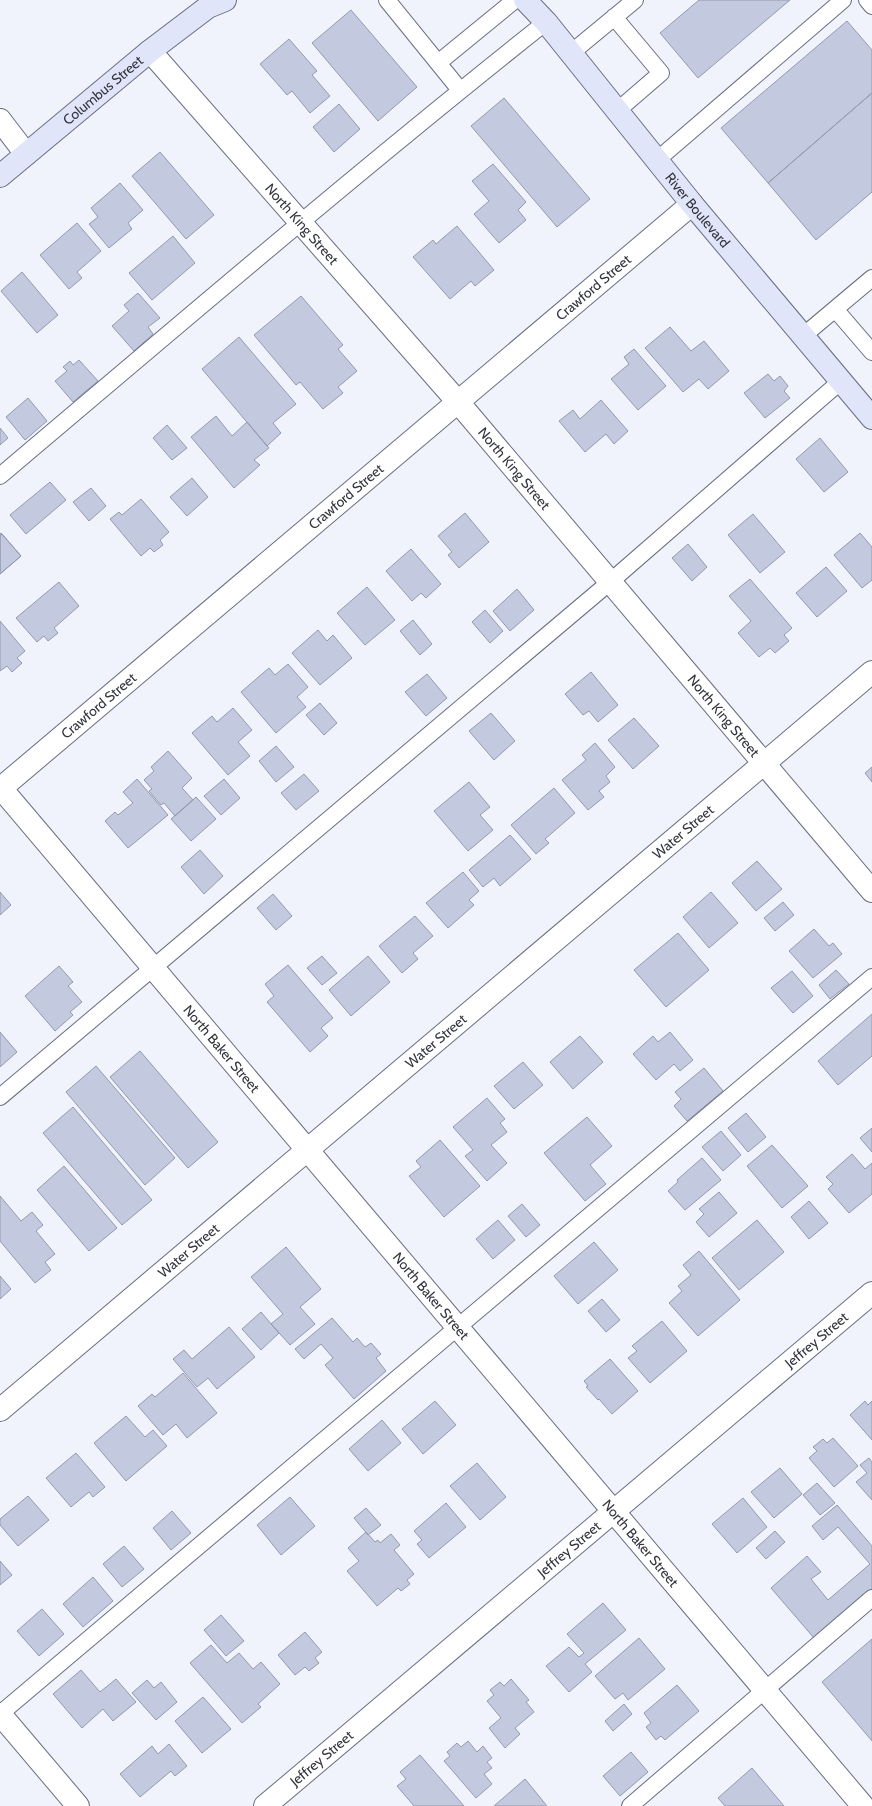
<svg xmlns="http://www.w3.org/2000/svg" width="872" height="1806" font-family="Cabin,sans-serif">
<rect width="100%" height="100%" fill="#f1f3fc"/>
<path fill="#c3c9de" stroke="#949aae" d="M699,0H790L698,78L660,33Z
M351,10L417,87L378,121L312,43Z
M847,21L872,50V93L768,183L721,128Z
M289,39L317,71L312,75L330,96L310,113L292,91L287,95L260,64Z
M872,93V192L816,240L768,183Z
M504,98L590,199L557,227L471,126Z
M339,104L360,129L334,152L313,127Z
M160,152L214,215L186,239L132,176Z
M493,164L526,202L518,210L526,220L499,243L474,214L489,201L472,181Z
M120,183L143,210L128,223L132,229L109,248L89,224L98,217L91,208Z
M77,223L101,251L77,272L82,278L69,289L40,255Z
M457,226L494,270L475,286L471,281L450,299L413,257L433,240L436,244Z
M173,236L195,263L152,300L129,273Z
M22,272L58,315L37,333L1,291Z
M138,293L160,318L148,327L153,334L134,351L112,326L129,311L124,305Z
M301,296L343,345L338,349L357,371L338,387L343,393L323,409L300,382L296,385L254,335Z
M670,327L691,351L704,341L729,371L708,389L699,379L683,392L645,348Z
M239,337L296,404L273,423L281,433L267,446L202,369Z
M634,349L666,386L638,410L611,379L629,364L624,357Z
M79,360L98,381L73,402L55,381L67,371L63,367L70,361L73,365Z
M768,374L774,381L780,376L788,386L784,391L790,398L765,418L744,393Z
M28,398L47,421L25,440L6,417Z
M601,400L628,431L614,444L606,434L585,452L559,421L573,410L580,419Z
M216,416L232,436L247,422L269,448L254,460L260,465L234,488L191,437Z
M167,425L187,448L172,460L153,438Z
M0,428L8,438L0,445Z
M820,438L848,472L824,492L796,459Z
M192,478L208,497L187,516L170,497Z
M50,482L66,500L26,534L10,515Z
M91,488L106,506L89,521L73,502Z
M141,499L169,532L160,540L163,545L154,552L150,548L141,556L110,519L119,512L122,515Z
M465,513L489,542L459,568L448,555L452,552L438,536Z
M753,514L785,552L760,573L728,535Z
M1,533L21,556L0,574V534Z
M860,533L872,547V580L862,588L834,555Z
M2,534L21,556L0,574V536Z
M688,544L707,567L692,581L672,558Z
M411,549L441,584L426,598L421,593L412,601L386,571Z
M826,567L847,591L817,617L796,593Z
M750,579L792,628L784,635L789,641L775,653L770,648L759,657L738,633L751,621L729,596Z
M59,582L79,606L54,628L58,633L48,641L44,636L37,642L16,618Z
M367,587L395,620L365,645L337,613Z
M517,589L534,610L510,631L493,611Z
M485,610L503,631L490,643L472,622Z
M413,620L432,644L420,655L400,631Z
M0,621L25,651L17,658L22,663L12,672L7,666L0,671Z
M318,630L327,641L333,635L352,658L320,685L292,653Z
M288,664L308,687L297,697L306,707L276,733L241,692L269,668L275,675Z
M591,672L618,705L598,722L589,711L583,715L565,694Z
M427,674L447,698L426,716L405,692Z
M320,703L337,723L324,735L306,715Z
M233,708L252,730L238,742L250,756L228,775L192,733L212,716L217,722Z
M491,713L515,741L494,760L469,731Z
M634,718L659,746L633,769L608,740Z
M595,743L615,767L606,776L610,782L599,791L604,797L588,810L562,780L586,760L582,755Z
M276,746L294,767L276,782L259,761Z
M168,751L192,778L182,788L193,800L175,816L164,803L161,805L149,791L152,789L144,780L154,771L151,767Z
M872,767V782L865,773Z
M304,774L319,791L296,810L281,793Z
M137,779L168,815L128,848L105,821L115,812L118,815L133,803L123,792Z
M224,779L240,798L221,815L204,796Z
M469,782L490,807L480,815L493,830L468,851L434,811Z
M554,788L575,813L545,839L549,843L536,854L511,825Z
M196,797L216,819L191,841L171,819Z
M510,835L531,859L500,886L494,878L483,887L469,870Z
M200,850L223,876L204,894L181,867Z
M757,861L782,889L756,911L732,883Z
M463,872L479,891L469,900L474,905L448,928L426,903Z
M0,892L11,905L0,915Z
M711,892L738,923L709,948L683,917Z
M273,894L292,916L276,930L257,908Z
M783,902L794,915L775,931L764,918Z
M415,916L433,936L413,953L418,959L402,973L379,946Z
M814,929L829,946L833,943L842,954L813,978L789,951Z
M678,933L709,970L666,1007L634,970Z
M322,956L337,973L322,985L307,968Z
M368,956L390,982L351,1016L329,990Z
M288,965L333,1018L321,1028L328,1036L310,1052L267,1002L274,996L265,984Z
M59,966L73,982L68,986L82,1002L70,1012L73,1015L55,1031L25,996Z
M836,970L849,984L830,999L819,985Z
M792,971L813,996L793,1013L771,988Z
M872,1014V1056L838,1085L818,1061Z
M0,1032L17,1052L0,1067Z
M670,1032L693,1060L680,1071L674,1064L656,1080L633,1054L653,1036L658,1042Z
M580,1036L603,1062L573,1089L550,1062Z
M140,1051L218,1142L188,1168L110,1077Z
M523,1062L543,1085L514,1109L494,1086Z
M96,1066L175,1158L145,1185L66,1092Z
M704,1068L723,1091L687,1121L674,1106L681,1099L675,1092Z
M487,1098L505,1119L500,1123L507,1132L491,1145L507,1163L487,1181L465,1156L473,1150L453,1127Z
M73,1107L152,1200L122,1225L43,1133Z
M746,1113L766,1137L748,1152L728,1128Z
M587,1117L612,1146L590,1165L606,1184L585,1201L544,1153Z
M872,1128V1152L860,1138Z
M721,1131L741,1155L723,1171L702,1147Z
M440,1140L480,1186L444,1217L409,1176L421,1167L416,1161Z
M772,1145L808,1186L782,1208L747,1166Z
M852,1154L865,1169L872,1163V1194L849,1213L828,1189L833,1184L826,1177Z
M702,1158L721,1180L685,1210L668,1191L678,1182L677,1180Z
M64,1166L117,1228L89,1251L37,1190Z
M719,1192L737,1213L709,1237L696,1222L704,1214L699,1209Z
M0,1196L21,1221L32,1212L43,1225L36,1231L55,1254L45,1262L51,1270L35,1283L0,1241Z
M809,1201L828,1223L809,1239L791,1217Z
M522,1204L540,1225L526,1237L508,1216Z
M498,1220L515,1240L493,1259L476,1239Z
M757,1220L784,1252L739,1290L712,1258Z
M594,1242L618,1270L578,1304L554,1276Z
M286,1247L321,1289L300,1307L315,1324L290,1345L271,1324L283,1314L251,1277Z
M699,1251L740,1300L698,1336L669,1303L682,1291L678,1286L691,1275L683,1265Z
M0,1276L11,1289L0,1299Z
M602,1299L620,1320L606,1332L588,1311Z
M261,1312L279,1333L261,1350L242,1329Z
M332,1318L353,1342L357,1338L365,1347L371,1343L381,1354L376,1358L386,1371L354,1399L325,1365L333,1358L321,1344L304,1359L295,1349Z
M662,1321L687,1351L650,1383L628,1358L637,1351L632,1346Z
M229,1327L255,1357L217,1389L208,1378L197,1387L173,1359L184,1350L192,1359Z
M610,1359L638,1391L612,1414L599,1399L598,1400L586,1387L588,1386L584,1381Z
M183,1373L217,1413L187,1438L176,1424L163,1435L138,1406L152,1394L155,1397Z
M435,1401L456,1425L423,1454L402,1429Z
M865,1401L868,1405L872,1401V1440L850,1415Z
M126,1416L145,1437L153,1430L167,1446L126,1481L94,1443Z
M382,1420L401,1443L368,1471L349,1449Z
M833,1438L858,1466L834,1487L809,1458L817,1451L813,1447L823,1439L827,1443Z
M76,1453L105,1487L93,1497L89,1492L71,1507L46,1478Z
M869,1458L872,1462V1500L856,1482L867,1473L860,1465Z
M477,1463L506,1497L480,1520L450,1486Z
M780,1468L802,1494L774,1518L751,1492Z
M817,1483L835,1503L820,1515L803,1495Z
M28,1496L49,1520L18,1546L0,1525V1519Z
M290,1497L315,1526L281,1555L257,1525Z
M743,1498L767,1527L737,1553L712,1524Z
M446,1503L466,1527L429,1558L417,1544L422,1540L414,1531Z
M837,1505L872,1546V1589L814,1638L771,1588L807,1556L821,1572L811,1579L828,1600L870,1564L838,1527L823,1540L812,1526Z
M366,1508L381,1525L368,1535L354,1518Z
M172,1511L191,1533L171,1550L153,1528Z
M775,1531L785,1542L766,1559L756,1548Z
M366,1532L375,1542L378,1540L380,1543L391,1534L400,1545L394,1550L414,1574L407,1580L410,1584L401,1591L398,1588L377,1606L347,1571L359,1561L348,1548Z
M124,1546L144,1569L122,1587L103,1564Z
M0,1561L12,1575L0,1585Z
M93,1577L113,1601L83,1627L63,1604Z
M603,1603L626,1630L585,1664L592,1672L569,1692L546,1666L569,1647L579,1657L584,1653L567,1634Z
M42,1609L64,1634L39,1656L17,1631Z
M221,1615L244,1641L226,1656L204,1630Z
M305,1632L322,1652L315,1658L319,1663L309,1671L305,1667L295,1675L278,1655Z
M639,1638L665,1669L628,1700L623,1693L615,1699L595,1676Z
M872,1639V1741L822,1682Z
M211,1645L227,1663L239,1653L253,1669L261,1662L280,1684L258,1704L261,1707L242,1723L190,1663Z
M81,1670L100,1692L116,1679L136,1702L113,1721L103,1709L82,1728L53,1694Z
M511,1679L529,1700L526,1702L534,1712L515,1728L520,1734L505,1748L489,1728L501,1718L487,1701L494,1695L490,1690L500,1682L504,1686Z
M147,1680L154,1688L161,1682L177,1702L156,1720L132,1693Z
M677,1685L699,1711L665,1740L661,1736L656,1740L646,1727L651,1723L644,1713Z
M203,1697L231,1729L202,1753L175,1721Z
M624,1704L632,1714L613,1731L605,1721Z
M468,1741L477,1752L483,1746L492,1758L487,1762L492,1768L484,1774L492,1784L476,1798L444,1761L450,1756L447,1752L457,1743L461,1747Z
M169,1744L187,1766L175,1776L171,1771L140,1797L120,1774L152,1746L158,1754Z
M631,1752L648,1772L620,1796L603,1776Z
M420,1755L464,1806H414L397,1786L406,1779L400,1772Z
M752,1768L784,1806H725L718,1798Z
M525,1779L547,1806H494Z"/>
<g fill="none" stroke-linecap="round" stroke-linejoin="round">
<defs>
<path id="lane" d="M387,0L460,90
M867,0L872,6
M614,17L661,73L617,111
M571,53L635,0
M438,63L515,0
M657,160L843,0
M835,309L872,352
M803,336L872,278
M0,476C181,323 361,169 546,22
M0,1097L610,582L841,381
M0,1714L872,977
M630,1806L872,1598"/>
<g id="street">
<path id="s1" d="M150,51L458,402L872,891"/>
<path d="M0,120L26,154"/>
<path id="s2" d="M0,787L863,1806"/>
<path id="s3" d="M0,789L692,204"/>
<path id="s4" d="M0,1410L872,672"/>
<path d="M0,1714L78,1806"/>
<path id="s5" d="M265,1806L872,1293"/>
</g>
<g id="secondary">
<path id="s6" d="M525,0L546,22L692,204L872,418"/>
<path id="s7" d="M0,176L150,51L208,7L225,0"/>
</g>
</defs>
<use href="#lane" stroke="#696e81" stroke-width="18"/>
<use href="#street" stroke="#696e81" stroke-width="24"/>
<use href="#secondary" stroke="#696e81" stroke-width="24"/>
<use href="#lane" stroke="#fff" stroke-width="16"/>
<use href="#street" stroke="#fff" stroke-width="22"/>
<use href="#secondary" stroke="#e0e5fa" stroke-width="22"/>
</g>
<g text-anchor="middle" stroke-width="3" stroke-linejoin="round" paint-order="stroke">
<g font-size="14" fill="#33353e" stroke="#fff">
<text dy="5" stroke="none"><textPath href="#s7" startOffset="134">Columbus Street</textPath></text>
<text dy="5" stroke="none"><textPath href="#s6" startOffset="272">River Boulevard</textPath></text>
<text dy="5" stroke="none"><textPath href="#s1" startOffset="230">North King Street</textPath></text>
<text dy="5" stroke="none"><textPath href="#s3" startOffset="777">Crawford Street</textPath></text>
<text dy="5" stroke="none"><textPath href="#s1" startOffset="554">North King Street</textPath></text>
<text dy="5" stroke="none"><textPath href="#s3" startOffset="453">Crawford Street</textPath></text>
<text dy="5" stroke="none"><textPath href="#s3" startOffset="129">Crawford Street</textPath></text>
<text dy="5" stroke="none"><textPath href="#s1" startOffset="878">North King Street</textPath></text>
<text dy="5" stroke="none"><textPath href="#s4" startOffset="895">Water Street</textPath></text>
<text dy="5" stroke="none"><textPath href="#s4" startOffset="571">Water Street</textPath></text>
<text dy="5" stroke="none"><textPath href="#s2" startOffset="343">North Baker Street</textPath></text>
<text dy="5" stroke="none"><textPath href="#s4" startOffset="247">Water Street</textPath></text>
<text dy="5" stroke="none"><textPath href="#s2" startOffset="667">North Baker Street</textPath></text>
<text dy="5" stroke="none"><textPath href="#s5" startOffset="722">Jeffrey Street</textPath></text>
<text dy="5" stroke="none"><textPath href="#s2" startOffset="991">North Baker Street</textPath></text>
<text dy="5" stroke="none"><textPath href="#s5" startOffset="398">Jeffrey Street</textPath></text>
<text dy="5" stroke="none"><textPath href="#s5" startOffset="74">Jeffrey Street</textPath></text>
</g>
</g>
</svg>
